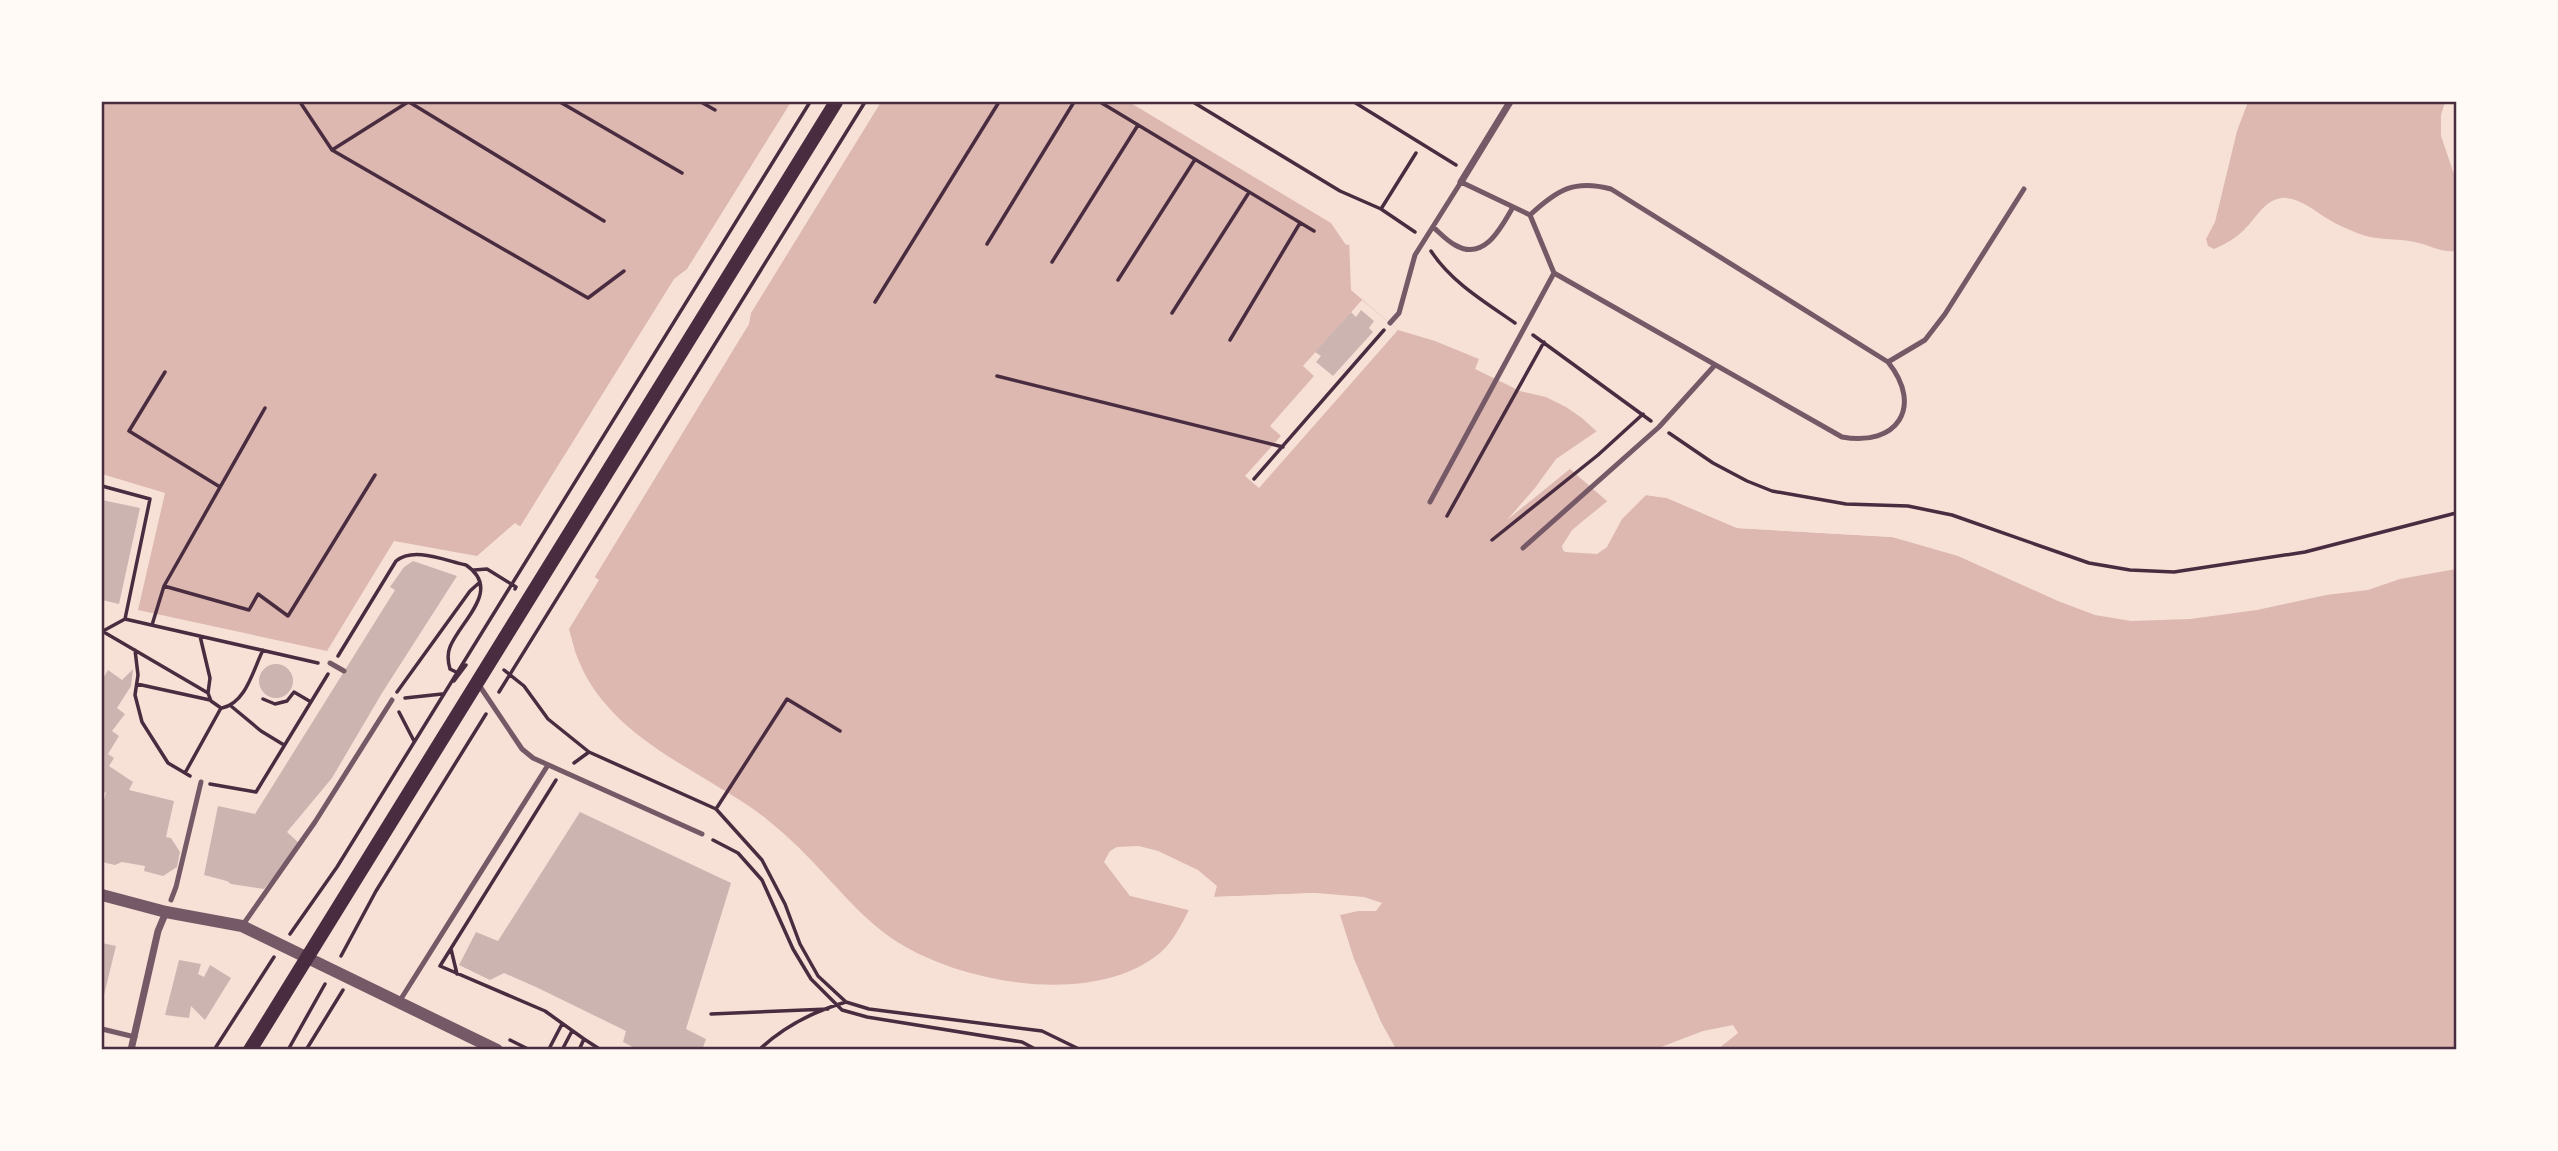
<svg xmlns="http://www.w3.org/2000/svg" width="2558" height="1151" font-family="Poppins,sans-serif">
<rect width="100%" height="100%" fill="#f7e1d7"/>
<path fill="#dcb8b0" d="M102,102H1149L1335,215L1349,238L1351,290L1398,330L1435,341L1479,359L1475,369L1520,391L1546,397L1566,407L1582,418L1605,439L1570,469L1608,502L1583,521L1587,528L1646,495L1667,498L1737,528L1892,537L1954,548L2048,591L2100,606L2159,609L2259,598L2456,558V1049H1396L1381,1022L1354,959L1340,915L1331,901L1316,893L1213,897L1159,861L1128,857L1119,867L1131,887L1152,900L1189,910C1181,925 1173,942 1160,953C1095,1007 965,984 899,943C865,922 839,889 811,860C797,845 780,830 764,817C745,802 723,790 702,777C653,748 600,715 578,659C574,650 572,639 569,629L599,580L515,523L477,556L394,541L327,651L138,610L165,493L102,474Z
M2248,102H2445L2441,115V136L2456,180V251C2442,253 2429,245 2415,242C2396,238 2376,241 2357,233C2348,229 2337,225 2328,219C2315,211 2298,196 2281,198C2264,201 2256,218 2245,229C2236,238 2226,244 2214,249L2208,246L2206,239L2215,222L2237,131Z"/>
<path fill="#f7e1d7" d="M791,102H881L751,313L749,324L593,580L518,530L674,279L687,269Z
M1129,102H1156L1337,212L1352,236V244L1346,245L1331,223Z
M1362,300L1398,330L1259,488L1245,476L1281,436L1270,426L1314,376L1303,366Z
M1600,429L1608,438L1507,520L1535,488L1556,459Z
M1646,491L1668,494L1737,525L1892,533L1954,545L2049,587L2101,602L2159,606L2259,594L2358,577L2456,555V569L2400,579L2368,590L2326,595L2257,610L2190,619L2131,621L2095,615L2058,601L1958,556L1892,537L1737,528L1667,498L1646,495L1622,519L1607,547L1597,554L1565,552L1563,550L1562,546L1572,530L1610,499V504L1587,524L1616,510L1630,499Z
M1139,846L1158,851L1198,870L1217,886L1214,897L1316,893L1364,897L1382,903L1376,911H1358L1336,916L1329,904L1315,896L1212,900L1186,880L1157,864L1136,859L1123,864V870L1144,893L1191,907L1192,911L1187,922L1189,910L1130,896L1104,862L1110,851L1117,847Z
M1733,1025L1738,1033L1718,1049H1656L1703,1031Z"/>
<path fill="#ccb4b1" d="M1361,310L1374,321L1369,328L1373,332L1333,376L1316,362L1321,356L1315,352L1351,312L1356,317Z
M102,500L140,508L119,604L102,600Z
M413,561L457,576L382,693L332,778L287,832L300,844L264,889L231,884L227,881L204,875L218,806L255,814L395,590L390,587L404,567Z
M259 681a17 17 0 1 1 34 0a17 17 0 1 1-34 0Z
M133,669L131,686L117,708L125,714L112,731L119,736L108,754L114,758L109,766L133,782L129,790L174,801L166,837L171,838L180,852L177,867L163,876L144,871L145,866L122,862L115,865L102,862V809L106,792L102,794V680L108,670L122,680Z
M580,812L731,883L686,1029L706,1039L702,1050H639L623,1042L626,1031L536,987L504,973L490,980L459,965L476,932L498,941Z
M102,943L116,946L104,995H102Z
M179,960L201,964L198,974L204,977L210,965L231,978L205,1020L191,1006L189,1018L165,1015Z"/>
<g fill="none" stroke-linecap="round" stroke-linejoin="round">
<path stroke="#4a2c40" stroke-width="3.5" d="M300,102L332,150L588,298L624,271
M409,102L604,221
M560,102L682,173
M701,102L715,110
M1100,102L1314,231
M1193,102L1340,191L1381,209L1415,232
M1354,102L1456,165
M332,150L408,102
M1381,209L1416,153
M987,244L1074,102
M1431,251C1451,282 1485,302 1515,323
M1052,262L1138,125
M1118,280L1194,161
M875,302L999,102
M1172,313L1248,194
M1533,335L1651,421
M1230,340L1300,223
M165,372L129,431L220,487
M997,376L1283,447
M1669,433L1713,463L1747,481L1772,491L1846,504L1908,506L1952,515L2089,563L2130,570L2174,572L2305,552L2456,513
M1254,479L1384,330
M102,486L150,499L125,619
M1447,516L1544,342
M1492,540L1598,455L1643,414
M474,570L487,569L516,587L515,589
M164,586L265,408
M125,619L318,663
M152,625L164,586L249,610L258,594L288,616L375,475
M102,631L208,693L211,701L221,708L185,773L190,776
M103,631L125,619
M200,636L210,678L208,693
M135,650L138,675L135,695L142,722L168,763L185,773
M338,656L396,561C414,546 446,561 466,565C503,590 460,621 450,647C447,654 448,662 450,669L456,672
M504,670L524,686L548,719L589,752L716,809L762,860L785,904L800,944L818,976L846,1002L869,1009L1042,1031L1081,1050
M454,681L466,665
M137,684L210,700
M397,692L470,591L480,582
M499,692L865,102
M405,698L442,694
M263,699L275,704L287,701L294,692L311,702
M231,706L261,731L284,745
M222,708C246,703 253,670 263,650
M399,712L414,741
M574,763L589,752
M556,780L440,966L545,1011L584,1039
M210,784L256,792L328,674
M716,809L787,699L840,731
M713,840L738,853L762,880L793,949L811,979L842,1010L867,1017L1022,1042L1037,1050
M290,934L337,867L810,102
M451,949L457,974
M341,956L376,891L486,714
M711,1014L828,1009
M510,1040L530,1050
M550,1047L562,1024
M214,1050L274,957
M288,1050L325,984
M306,1050L343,990
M562,1050L572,1031
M579,1050L584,1039L601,1050
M759,1050C783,1027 815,1011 846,1002"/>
<path stroke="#755966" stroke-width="5" d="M1433,227C1440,233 1447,241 1455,245C1484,262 1501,228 1513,207
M1390,323L1399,313L1415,255L1461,182L1530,215L1554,273L1842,437C1897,447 1924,407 1888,362L1611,189C1574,179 1557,190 1530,215
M1888,362L1925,340L1945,314L2024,189
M1430,502L1554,273
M1523,548L1659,427L1715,365
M330,663L344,671
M479,685L522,749L533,758L702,834
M171,900L176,887L201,782
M242,926L315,822L392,700
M399,1002L548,765
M102,1029L135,1037"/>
<path stroke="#755966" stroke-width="7" d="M1461,182L1510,102
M131,1050L158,931L166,912"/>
<path stroke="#755966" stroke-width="12" d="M102,895L166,912L242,926L497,1050"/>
<path stroke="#4a2c40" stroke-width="14" d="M250,1050L836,102"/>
</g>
<rect width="2558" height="1151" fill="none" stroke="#fffaf5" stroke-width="206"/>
<rect x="103" y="103" width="2352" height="945" fill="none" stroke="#4a2c40" stroke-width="2.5"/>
</svg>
